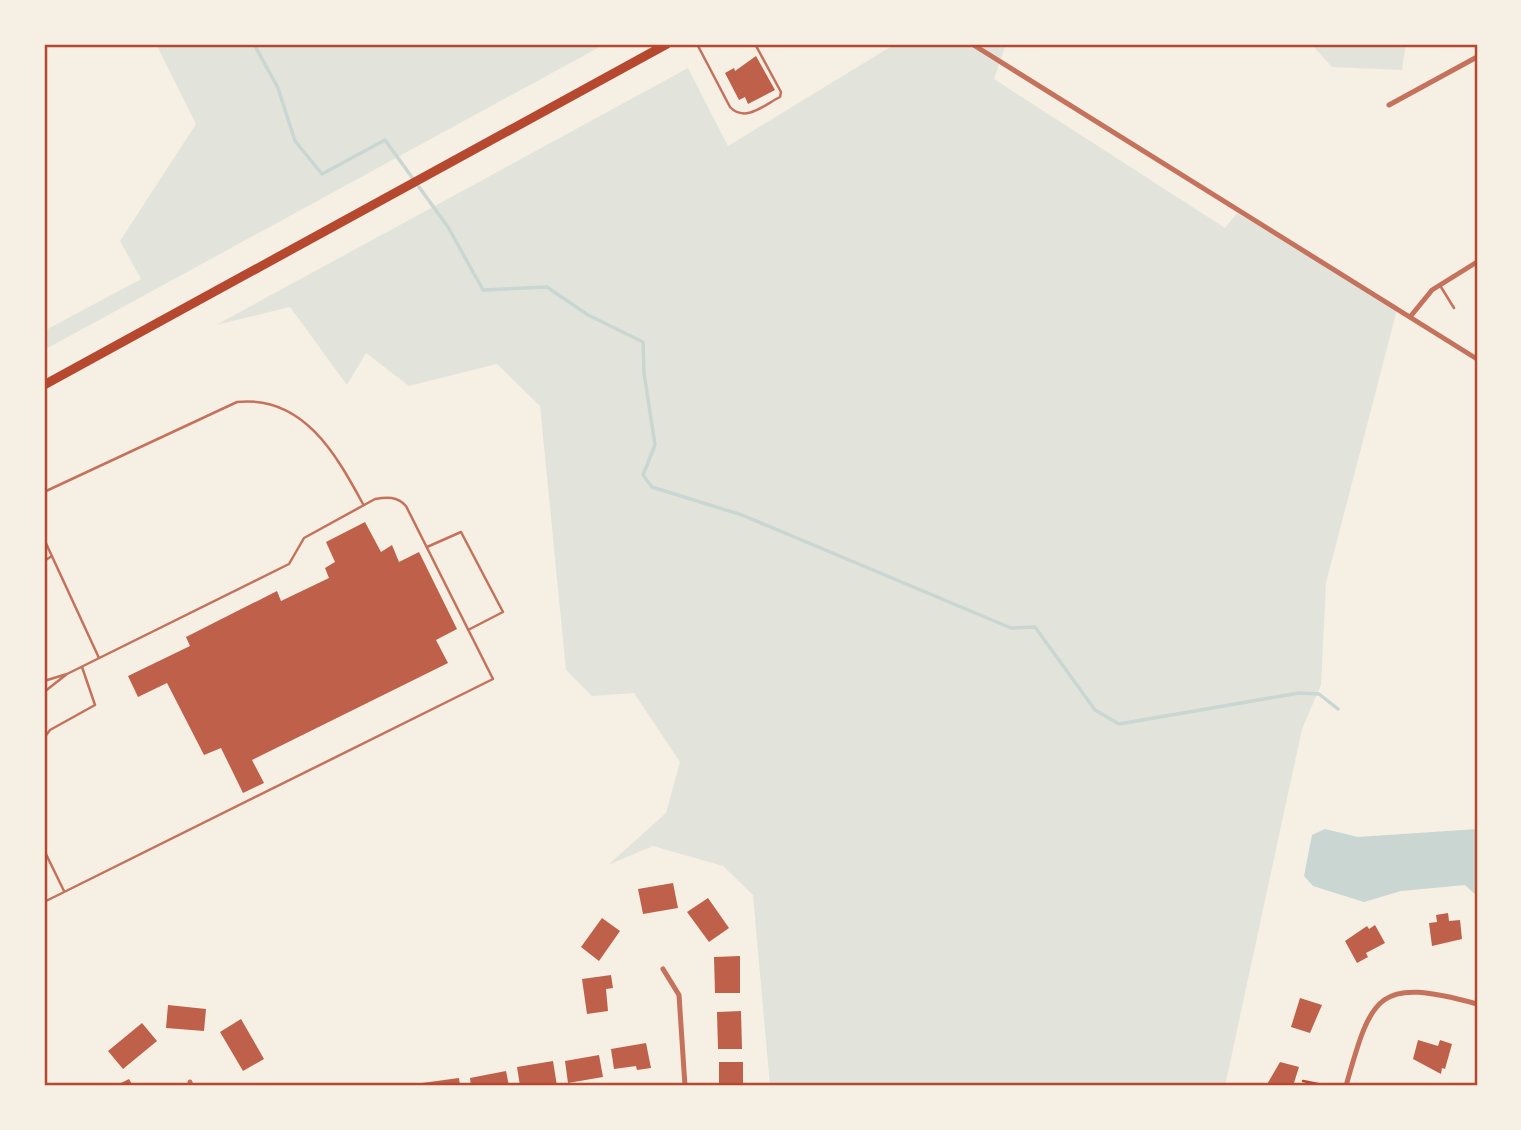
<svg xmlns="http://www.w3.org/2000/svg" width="1521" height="1130" font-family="'Open Sans',sans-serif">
<rect width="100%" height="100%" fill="#f6efe4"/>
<path fill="#e2e4dc" d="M156,44H605L44,350V331L141,279L120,241L196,124Z
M895,44H1006L994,79L1225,228L1237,213L1398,306L1326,583L1321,685L1302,729L1225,1086H770L753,895L723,866L653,846L608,865L666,813L680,762L634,693L592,696L566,670L540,406L497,364L409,386L366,353L347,385L290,307L216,325L688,68L728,146Z
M1311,44H1406L1402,70L1332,67Z"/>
<path fill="#c9d6d2" d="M1325,829L1358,837L1477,829V896L1465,885L1401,891L1364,902L1313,886L1304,876L1312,835Z"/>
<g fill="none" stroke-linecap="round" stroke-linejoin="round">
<path stroke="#c9d6d2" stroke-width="3.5" d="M254,44L278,88L295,141L322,174L385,140L448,227L483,290L547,287L588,315L643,342L644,373L655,445L643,475L652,487L742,515L1011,628L1035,627L1095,710L1119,724L1299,693L1319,694L1338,709"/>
</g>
<path fill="#bf614a" d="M756,56L775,90L748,104L745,97L739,100L725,73L734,68L735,71Z
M365,522L381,552L392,545L399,562L419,552L457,629L436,640L448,663L252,760L264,783L243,793L221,748L204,755L167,683L138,697L128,676L190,646L186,637L277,591L281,601L329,578L325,568L335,562L326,542Z
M673,883L678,908L643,914L638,889Z
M708,898L729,928L709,942L687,912Z
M1448,913L1449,921L1460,920L1462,939L1432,946L1429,923L1437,922L1436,915Z
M602,918L620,931L599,961L581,947Z
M1375,925L1385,943L1366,953L1368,957L1357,963L1345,941L1367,926L1369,929Z
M740,956V993H715L714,957Z
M611,975L613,988L606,989L608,1011L587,1014L582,979Z
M1300,998L1322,1005L1310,1033L1291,1027Z
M168,1005L206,1009L204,1031L166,1028Z
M741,1011L742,1049H718L717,1012Z
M241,1019L264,1059L243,1071L220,1032Z
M142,1023L157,1041L123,1069L108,1051Z
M1418,1040L1438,1046L1440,1040L1452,1044L1445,1069L1442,1068L1441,1074L1413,1059Z
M646,1043L651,1068L637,1070L636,1066L614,1069L611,1049Z
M599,1055L603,1077L568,1083L565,1061Z
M553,1061L557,1086H520L517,1067Z
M719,1062H743V1086H719Z
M1280,1062L1299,1067L1293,1086H1266Z
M506,1071L509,1086H471L470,1078Z
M459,1078L460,1086H423L422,1083Z
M129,1079L133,1086H115Z"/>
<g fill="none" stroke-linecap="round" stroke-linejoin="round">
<path stroke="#b5482f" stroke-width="2.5" d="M1303,1081L1328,1086"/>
<path stroke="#c5725c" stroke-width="2.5" d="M697,44L730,107C745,123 764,105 780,97L781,92L755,44
M797,44L798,45
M1441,287L1454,308
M44,492L237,402C303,395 336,454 363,504
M44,539L99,658
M427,547L461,532L503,612L468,630
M44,561L52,556
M44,681L67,674L289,564L304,538L375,499C387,497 397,496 406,506L493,679L44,902
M44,692L67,674
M44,738L50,730L95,705L82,667
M44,850L64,891"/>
<path stroke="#c5725c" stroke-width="5" d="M972,44L1477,359
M1389,105L1477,57
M1410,317L1432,290L1477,262
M663,969L679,995L685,1086
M190,1082L191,1086
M1346,1086C1372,993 1378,977 1477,1004"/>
<path stroke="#b5482f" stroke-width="9" d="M44,385L667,44"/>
</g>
<rect width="1521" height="1130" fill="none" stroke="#f6efe4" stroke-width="91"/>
<rect x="46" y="46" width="1430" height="1038" fill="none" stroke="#b5482f" stroke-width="2.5"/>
</svg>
